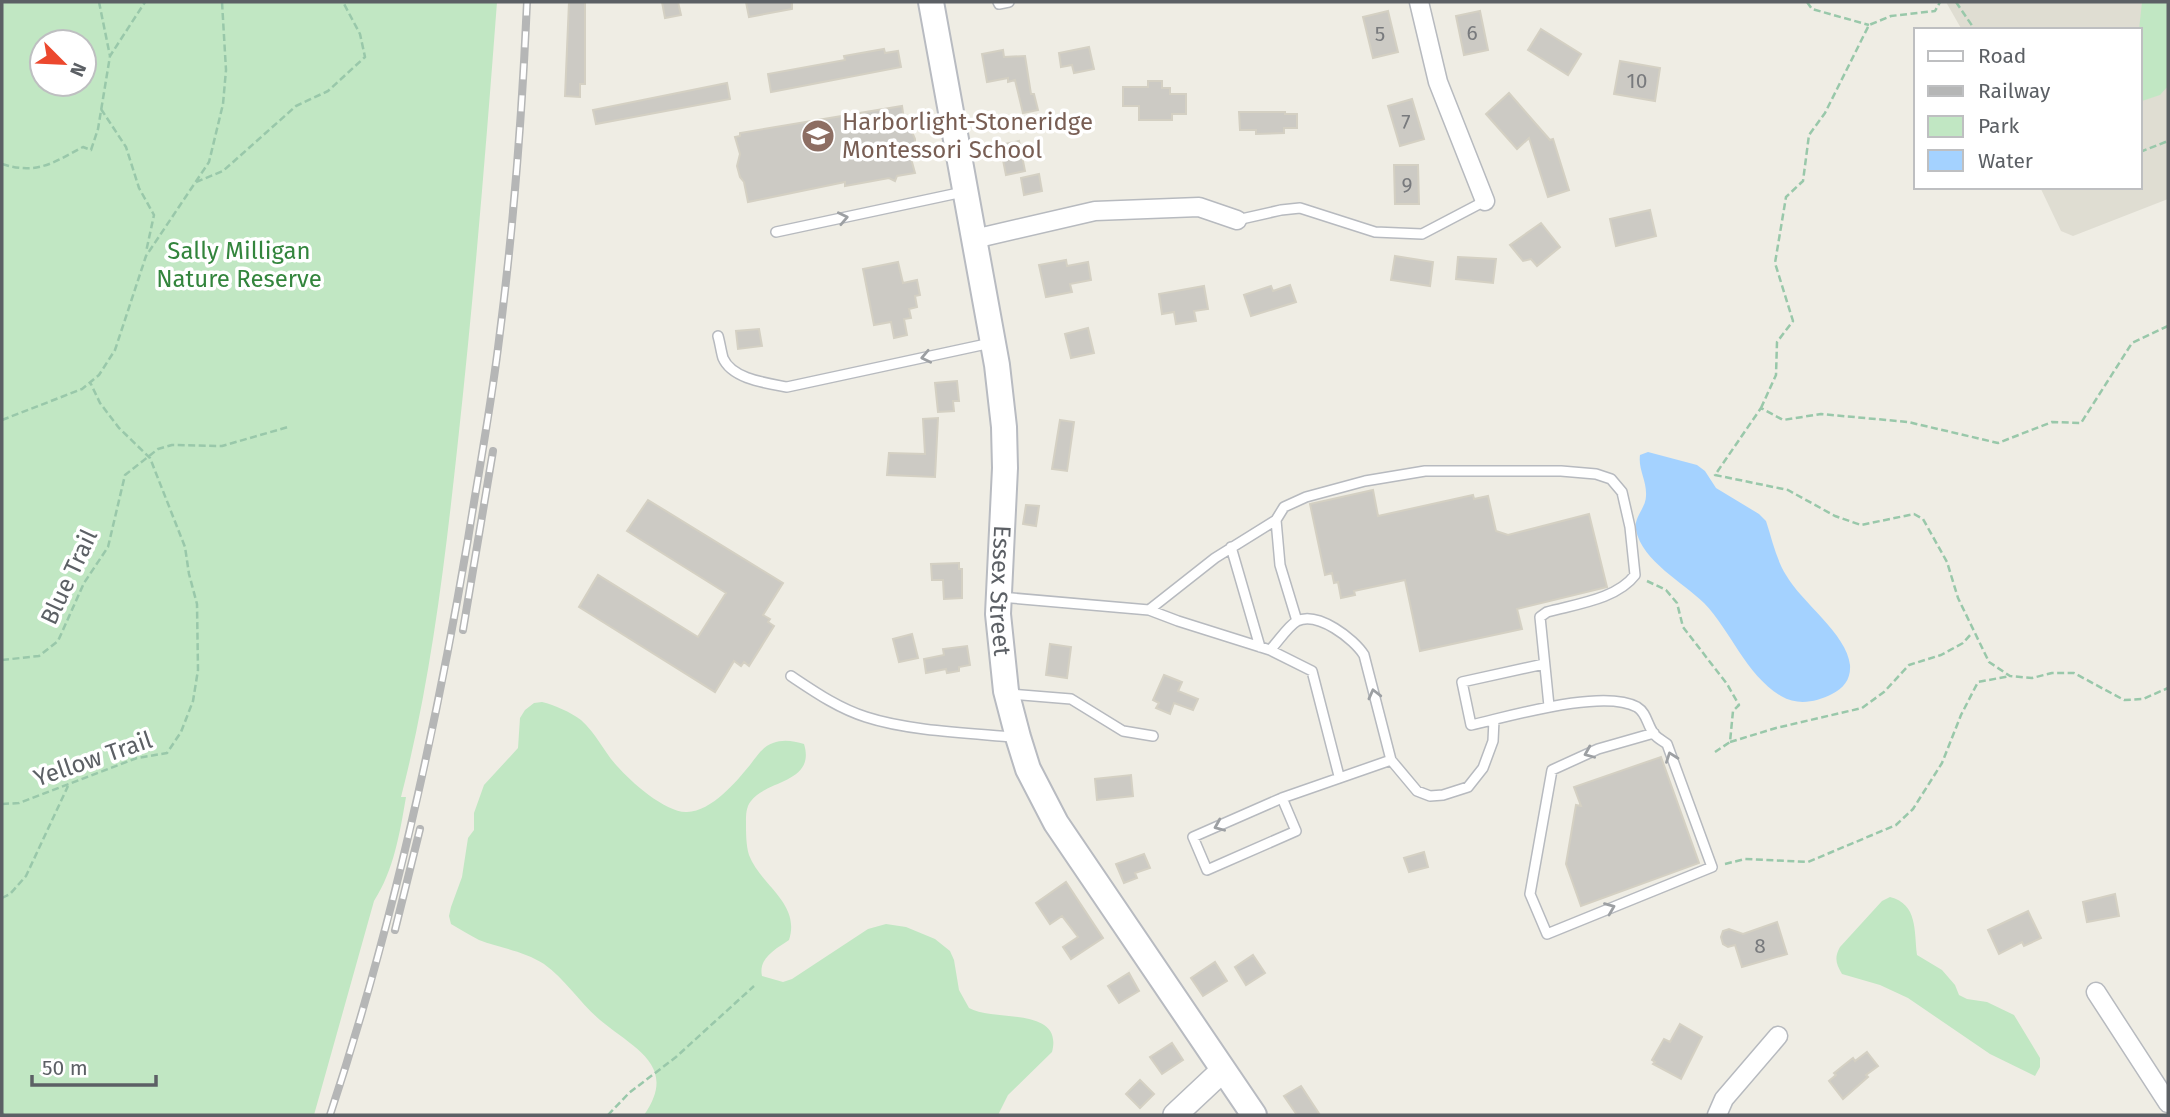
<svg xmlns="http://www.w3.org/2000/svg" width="2170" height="1117" font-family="'Fira Sans',sans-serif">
<rect width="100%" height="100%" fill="#efede4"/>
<path fill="#dfddd2" d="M1946,2H2168V199L2073,236L2061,231L2040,187H2140V30H1962Z"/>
<path fill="#c1e7c3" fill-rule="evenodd" d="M2,2H497C486,148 474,295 458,441C445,561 431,681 401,797H406C400,832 394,870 374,901L314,1115H2ZM84,42V84H42V42Z
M2142,2H2168V86L2160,95L2142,101H2140L2139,30Z
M542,702C555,705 570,712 581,720C596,733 604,752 617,766C631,782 666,813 687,812C712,811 736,782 750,765C756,757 763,746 773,743C783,739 794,741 804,744C816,783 766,780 751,801C746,807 746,815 746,822C746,833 746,845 749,855C760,885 801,903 789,940C776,949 758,958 762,976L783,982L792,979L868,929L886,924L906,927L935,939L950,951L954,960L959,990L969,1008C993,1022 1064,1006 1052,1052L1008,1095L998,1115H644C679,1065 633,1048 600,1020C580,1003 566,980 544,964C524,951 500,948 479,940C469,935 460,929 451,924L449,916L451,907L462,877L468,838L474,830V813L484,785L518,748L520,718L525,710L534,703Z
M1890,897C1918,904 1914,931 1917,955L1942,970L1955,985L1959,995L1967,999L1987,1002L2014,1015L2040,1058V1067L2035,1076L1990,1054L1908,998L1880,985L1842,974C1836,964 1834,958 1840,947L1882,901Z"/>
<path fill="#a4d2ff" d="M1648,452L1697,465L1705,471L1716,488L1759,514L1766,521C1772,539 1776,559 1786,575C1801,602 1847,634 1850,665C1851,679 1844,688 1832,694C1816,702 1798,706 1781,696C1746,675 1731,631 1704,603C1684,583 1642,561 1636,530C1633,518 1646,508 1646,496C1647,480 1638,470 1640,455Z"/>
<path fill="#cccac4" stroke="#d4d0c3" stroke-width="2" d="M569,2H585V84H580V97L565,96Z
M662,2H678L681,15L665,18Z
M746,2H792V9L749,17Z
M1388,11L1398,52L1373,58L1363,17Z
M1480,11L1488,50L1464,55L1456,16Z
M1541,29L1581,54L1568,75L1528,50Z
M1089,47L1094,69L1074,73L1072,65L1061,67L1059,53Z
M884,49L885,53L898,51L901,67L771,92L768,74L845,60L844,56Z
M1003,50L1004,57L1025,56L1031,94H1034L1038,110L1023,113L1015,80L1008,82V78L987,82L982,54Z
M1620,61L1660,68L1655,101L1614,94Z
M1148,81H1162V88H1170V94H1186V114H1172V120H1139V106H1123V87H1148Z
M727,83L730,99L596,124L593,110Z
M1509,93L1550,140L1553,139L1569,190L1548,197L1529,138L1517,149L1486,114Z
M1412,99L1424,139L1400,146L1388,106Z
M902,106L905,127L912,132L915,139V147L910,155L915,173L897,176L895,181L889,178L845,186V182L748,202L744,182L740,177L737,166L740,154L735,137L740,136V133Z
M1239,112H1285V114H1297V128H1284V133L1256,134V130H1240Z
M1019,141L1025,171L1006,175L1000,145Z
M1394,165H1418L1419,204H1395Z
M1039,174L1042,191L1024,195L1021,178Z
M1650,210L1656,236L1616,246L1610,219Z
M1541,223L1560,247L1537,266L1531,259L1523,261L1510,245Z
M1395,256L1433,262L1430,286L1391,280Z
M1458,257L1496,259L1493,283L1456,279Z
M1066,260L1067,266L1088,262L1091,280L1070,284L1072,292L1046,297L1039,265Z
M898,262L903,283L917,280L920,295L915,296L917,307L909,309L911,318L904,319L907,335L894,338L891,322L874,325L863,269Z
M1290,285L1296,302L1251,316L1244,295L1271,286L1273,291Z
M1204,286L1208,309L1194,311L1196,321L1176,324L1174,312L1162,314L1159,294Z
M1088,328L1094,353L1071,358L1065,334Z
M759,329L762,346L738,349L736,331Z
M957,381L959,401H953L954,411L938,412L935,383Z
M938,418L935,477L887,475L889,453L925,454L923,419Z
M1060,420L1074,422L1067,471L1052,469Z
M1373,490L1378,516L1473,495L1474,499L1488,496L1496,531L1508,535L1589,514L1607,587L1517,609L1522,629L1420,651L1405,580L1354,591L1355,595L1341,598L1338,582L1334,583L1332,573L1325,575L1310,504Z
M648,500L783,583L763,615L770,619L768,622L774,626L749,666L744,662L741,666L734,661L715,692L579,607L598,575L698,637L726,593L627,531Z
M1026,505L1039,506L1036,526L1023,524Z
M959,563V569H962V598L944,599L943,580H932L931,564Z
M912,634L918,658L899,662L893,639Z
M1050,644L1071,647L1067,678L1046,675Z
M967,646L970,665L959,667V671L947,673L946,669L926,673L924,659L944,655L943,649Z
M1164,675L1182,682L1178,691L1198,699L1193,710L1174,703L1170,714L1156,708L1159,703L1153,700Z
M1661,757L1699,863L1581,906L1566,864L1576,805L1581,806L1574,787Z
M1131,775L1133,796L1097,800L1095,779Z
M1424,852L1428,867L1409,872L1404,858Z
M1144,854L1150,868L1135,873L1137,878L1124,883L1116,864Z
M1066,882L1103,938L1071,959L1063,947L1078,937L1062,916L1050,924L1036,903Z
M2115,894L2119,916L2087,922L2083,902Z
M2028,911L2041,938L2024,946L2022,942L1999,954L1988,930Z
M1777,922L1787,954L1742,967L1735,945L1728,947L1723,944L1721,937L1723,931L1729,929L1743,934Z
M1253,955L1265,973L1246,985L1235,967Z
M1215,962L1227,981L1203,996L1191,978Z
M1129,973L1139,991L1119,1003L1108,986Z
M1680,1024L1702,1037L1681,1079L1653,1064L1655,1062L1652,1060L1664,1039L1670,1042Z
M1172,1043L1183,1060L1162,1074L1150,1057Z
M1867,1052L1878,1066L1866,1075L1868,1077L1843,1099L1829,1081L1836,1075L1834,1073L1853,1058L1855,1061Z
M1140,1080L1154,1094L1140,1108L1126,1094Z
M1301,1086L1320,1115H1297L1284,1096Z"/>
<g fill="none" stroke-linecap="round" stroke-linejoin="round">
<defs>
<path id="service" d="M998,2L999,4L1009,2
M1237,220L1281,210L1300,208L1375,232L1422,234L1485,201
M776,232L963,192
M718,336C720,343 721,351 723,358C732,379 766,383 787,387L991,343
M1276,520L1280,565L1297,621
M1231,547L1260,647
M1000,597L1149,610L1178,621L1270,650L1312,671L1339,776
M1149,610L1215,558L1276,520L1284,507L1306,497L1365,481L1425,471H1561L1596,474L1611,479L1622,492L1630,527L1635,575C1617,599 1576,604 1547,612L1540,617L1549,706
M1270,650C1278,642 1288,626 1297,621C1318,611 1354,639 1364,655L1391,760L1417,791L1430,796L1443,795L1468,787L1483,768L1493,741L1494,720
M1544,664L1462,682L1471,725C1508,717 1603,688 1637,707C1647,713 1647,725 1654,734C1657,738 1663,741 1667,744L1712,867L1547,934L1530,894L1552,770L1598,749L1654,733
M791,676C815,692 838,708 866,717C909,731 968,733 1014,737
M1009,694L1071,699L1123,731L1153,736
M1282,798L1296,831L1207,870L1193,837L1282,798L1391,760"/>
<path id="minor" d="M1419,2L1438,82L1485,201
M974,239L1095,211L1199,207L1237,220
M2096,992L2168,1103
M1717,1115L1724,1099L1778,1036"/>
<path id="tertiary" d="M1175,1115L1223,1070"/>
<g id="secondary">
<path id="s1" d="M931,2L997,365L1004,427L1005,468L998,614L1006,691L1018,737L1028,769L1056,823L1254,1115"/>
</g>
</defs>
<use href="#service" stroke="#b7babf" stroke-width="12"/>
<use href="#minor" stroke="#b7babf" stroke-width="21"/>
<use href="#tertiary" stroke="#b7babf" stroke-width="26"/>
<use href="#secondary" stroke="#b8bbc1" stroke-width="28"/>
<path stroke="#99c8aa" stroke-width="2.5" stroke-dasharray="7 3.5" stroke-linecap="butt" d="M99,2L110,56
M1807,2L1812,9L1869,25
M1956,2L1975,30
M101,109L126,147L139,188L154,215L146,252
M2140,152L2168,141
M2,164C37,175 53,163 83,147L91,150L98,129L110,56L145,2
M196,182L223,171L296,106L328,91L365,57L360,34L343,2
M2168,326L2132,343L2081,423L2052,422L1998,443L1908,422L1821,414L1783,420L1761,408L1715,475L1788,490L1835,516L1861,525L1914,514L1923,519L1947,562L1958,598L1989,662L2010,676L2032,678L2052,673H2074L2124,700L2143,699L2168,688
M1761,408L1776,375L1777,342L1793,321L1775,263L1786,197L1803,181L1809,135L1825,113L1869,25L1891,16L1935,11L1940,2
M2,420L82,389L99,375L115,350L146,256L209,162L223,104L226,70L222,2
M1647,581L1666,590L1677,603L1683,627L1727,684L1739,705L1733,711L1730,742L1715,752
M2,660L39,656L58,641L84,583L108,547L125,475L158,449L172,445L222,446L288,427
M1730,742L1776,728L1862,708L1884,692L1909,665L1941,655L1963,643L1972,633
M2,804L19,803L137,758L167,753L181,732L193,701L198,670L197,604L189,574L185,547L150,458L119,428L100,403L90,382
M1725,864L1745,859L1808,862L1896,825L1913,809L1942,763L1961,715L1978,682L2010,676
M2,898L10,894L26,876L68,786
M2,1113L4,1115
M608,1115L629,1093L676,1057L754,986"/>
<use href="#service" stroke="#fff" stroke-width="9"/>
<use href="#minor" stroke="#fff" stroke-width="18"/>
<use href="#tertiary" stroke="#fff" stroke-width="23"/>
<use href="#secondary" stroke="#fff" stroke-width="24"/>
<defs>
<path id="rail" d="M463,630L493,451
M395,930L420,829
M330,1115C392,928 435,734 468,539C478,476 490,412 498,348C513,233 522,117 527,2"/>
</defs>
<use href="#rail" stroke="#b5b6b6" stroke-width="8"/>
<use href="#rail" stroke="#fff" stroke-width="5" stroke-dasharray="16" stroke-linecap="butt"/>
</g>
<defs><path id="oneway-chevron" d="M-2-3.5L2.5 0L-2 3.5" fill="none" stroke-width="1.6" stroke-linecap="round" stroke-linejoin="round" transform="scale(1.75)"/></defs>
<g stroke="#9da0a3">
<use href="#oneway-chevron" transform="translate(843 218) rotate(-12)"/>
<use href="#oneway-chevron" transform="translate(926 357) rotate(168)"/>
<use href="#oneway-chevron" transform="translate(1374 694) rotate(-104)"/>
<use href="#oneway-chevron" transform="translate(1589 753) rotate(157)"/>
<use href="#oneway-chevron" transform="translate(1671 757) rotate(-110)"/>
<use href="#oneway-chevron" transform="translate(1219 826) rotate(157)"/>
<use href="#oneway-chevron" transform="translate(1610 908) rotate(-22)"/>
</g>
<defs>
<symbol id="school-disc" viewBox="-11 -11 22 22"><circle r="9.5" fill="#8d6e63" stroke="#fff"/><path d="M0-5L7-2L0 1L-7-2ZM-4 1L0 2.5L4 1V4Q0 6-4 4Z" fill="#fff"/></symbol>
</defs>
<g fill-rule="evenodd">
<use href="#school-disc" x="799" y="117" width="38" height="38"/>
</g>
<g text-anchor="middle" stroke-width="7" stroke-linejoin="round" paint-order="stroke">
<g font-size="21" fill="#787a7d">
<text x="1472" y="40">6</text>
<text x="1380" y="41">5</text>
<text x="1637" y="88">10</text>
<text x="1406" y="129">7</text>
<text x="1407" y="192">9</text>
<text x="1760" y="953">8</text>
</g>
<g font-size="24" fill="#785e54" stroke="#fff" text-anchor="start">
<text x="842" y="130">Harborlight-Stoneridge<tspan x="842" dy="28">Montessori School</tspan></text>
</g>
<g font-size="24" fill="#33853d" stroke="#fff">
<text x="239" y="259">Sally Milligan<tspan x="239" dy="28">Nature Reserve</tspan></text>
</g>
<g font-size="24" fill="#5c6065" stroke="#fff">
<text transform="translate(69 577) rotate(-65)" y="8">Blue Trail</text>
<text dy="8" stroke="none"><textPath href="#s1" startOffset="595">Essex Street</textPath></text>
<text transform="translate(93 759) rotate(-19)" y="8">Yellow Trail</text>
</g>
</g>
<rect width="2170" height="1117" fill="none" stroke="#5c6065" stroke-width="7"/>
<rect x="1914" y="28" width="228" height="161" fill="#ffffff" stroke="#bebfc1" stroke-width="2"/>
<rect x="1928" y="51" width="35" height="10" fill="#ffffff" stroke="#bebfc1" stroke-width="2"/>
<text x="1978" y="63" font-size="21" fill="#5c6065">Road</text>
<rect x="1928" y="86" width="35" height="10" fill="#b5b6b6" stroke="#bebfc1" stroke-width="2"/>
<text x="1978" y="98" font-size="21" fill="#5c6065">Railway</text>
<rect x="1928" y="116" width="35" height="21" fill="#c1e7c3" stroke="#bebfc1" stroke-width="2"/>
<text x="1978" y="133" font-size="21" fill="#5c6065">Park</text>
<rect x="1928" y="150" width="35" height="21" fill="#a4d2ff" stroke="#bebfc1" stroke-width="2"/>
<text x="1978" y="168" font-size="21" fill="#5c6065">Water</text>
<g transform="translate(63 63) rotate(114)"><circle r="33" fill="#ffffff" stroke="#bebfc1" stroke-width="2"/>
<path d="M0-5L12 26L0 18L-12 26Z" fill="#ec482e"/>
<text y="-10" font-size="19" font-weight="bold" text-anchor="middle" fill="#5c6065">N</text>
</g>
<path d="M32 1075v10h124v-10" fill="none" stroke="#5c6065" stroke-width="3.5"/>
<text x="42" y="1075" font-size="21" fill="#5c6065" stroke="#ffffff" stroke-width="5" paint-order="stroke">50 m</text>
</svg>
